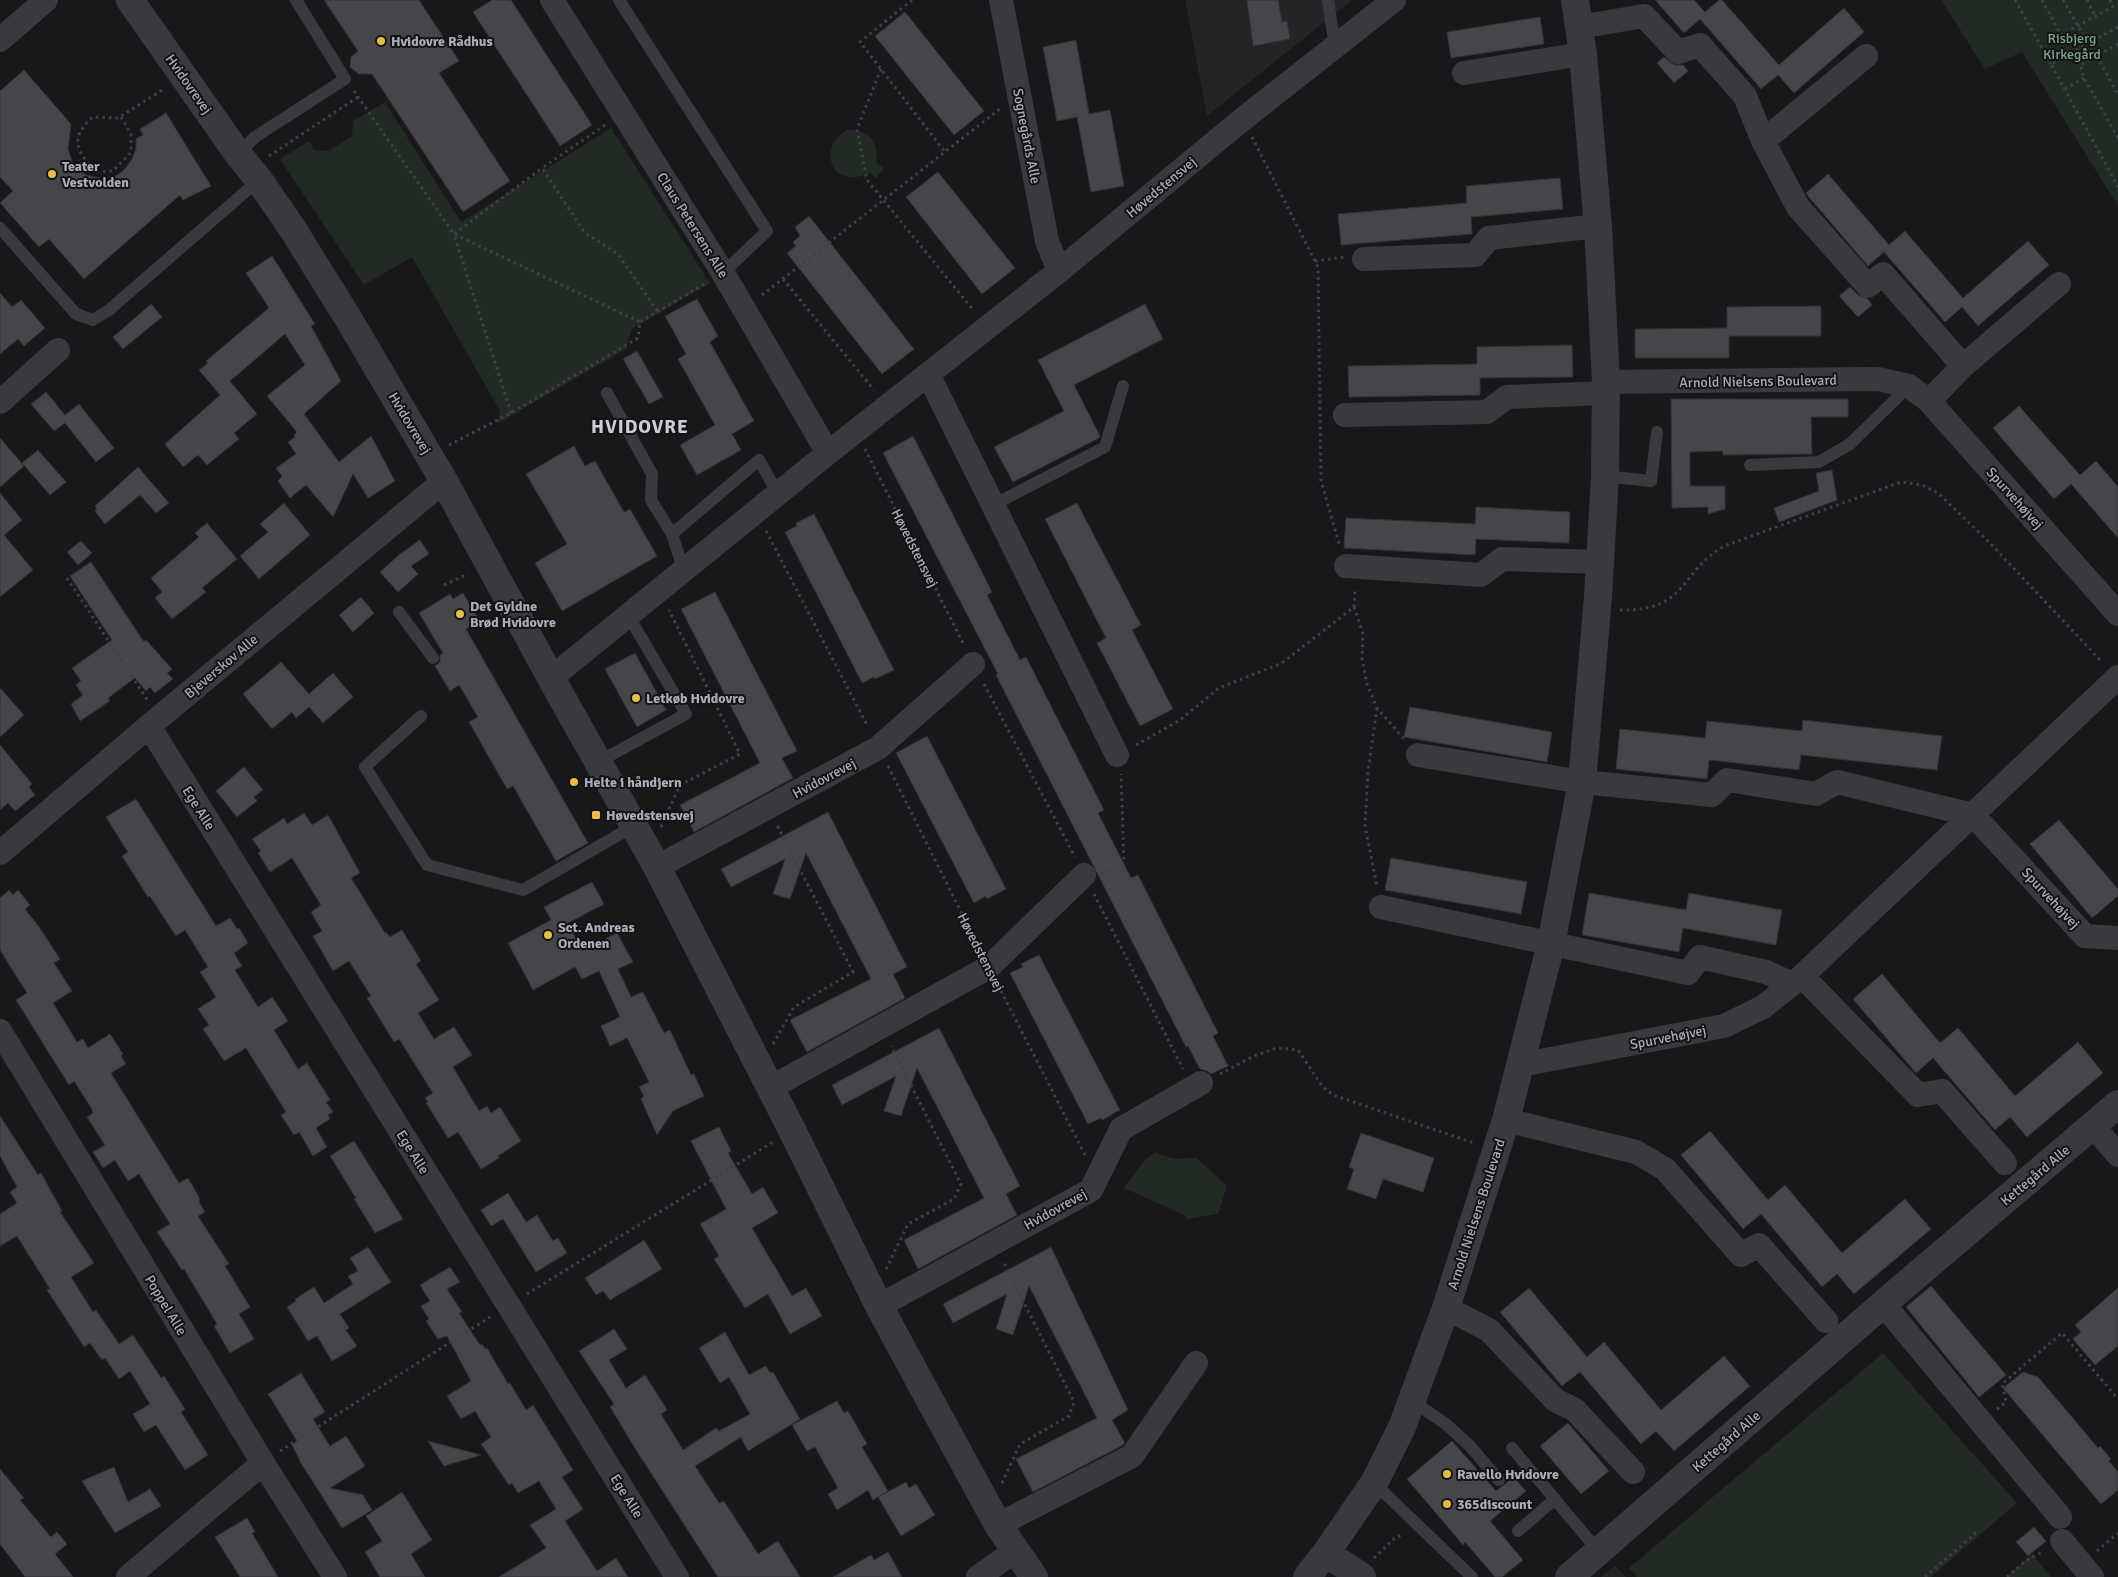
<svg xmlns="http://www.w3.org/2000/svg" width="2118" height="1577" font-family="Signika,sans-serif">
<rect width="100%" height="100%" fill="#18181a"/>
<path fill="#242427" d="M1185,0H1352L1207,116Z
M1615,1565L1626,1577H1601Z"/>
<path fill="#222a24" d="M1941,0H2118V206L2022,52L1985,69Z
M385,102L461,222L611,128L710,283L632,329L626,349L497,424L500,411L412,257L364,285L280,159L309,141L314,150L328,151L352,136L353,121Z
M847,130C868,128 880,143 876,163L884,168L876,178L870,173C865,175 859,177 854,177C825,178 823,142 847,130Z
M1155,1152L1174,1159L1197,1158L1227,1186L1218,1214L1186,1219V1216L1124,1188L1145,1160Z
M1883,1353L2017,1503L1931,1577H1637L1629,1568Z
M2032,1554L2051,1577H2006Z"/>
<path fill="#45454a" stroke="#333236" d="M324,0H419L459,61L439,73L510,181L463,212L372,74H359L350,67L351,57L358,51Z
M492,0H511L592,125L560,146L473,12Z
M1247,0H1278L1282,22L1287,21L1290,39L1253,46Z
M1655,0H1694L1705,12L1719,0H1722L1779,65L1844,8L1864,32L1794,93L1778,75L1761,89L1700,19L1684,33Z
M905,12L984,111L954,135L875,36Z
M1540,17L1544,44L1451,58L1447,32Z
M1076,40L1089,114L1110,110L1124,186L1091,192L1077,117L1057,121L1043,47Z
M1664,57L1674,65H1683L1688,71L1674,83L1657,63Z
M24,70L71,124L68,149L73,164L86,175L105,179L112,178L123,171L131,161L136,149V139L143,135L140,129L166,113L211,186L183,200L180,195L84,279L49,239L39,247L0,203L13,191L0,177V91Z
M938,172L1015,268L982,294L906,197Z
M1828,174L1889,245L1905,231L1963,298L2028,241L2049,265L1978,326L1962,307L1945,322L1884,252L1868,266L1808,196L1806,193Z
M1560,178L1563,209L1471,217L1472,234L1341,245L1338,214L1467,203L1466,186Z
M809,216L914,349L882,374L787,253L796,246L793,242L800,236L795,227Z
M272,256L315,324L311,326L341,381L304,414L339,462L371,436L395,481L368,498L353,474L333,517L306,485L290,498L278,481L282,476L276,468L296,454L288,442L295,437L294,435L297,432L267,396L305,365L285,334L230,381L257,414L234,433L239,439L207,465L198,455L183,467L165,444L220,395L199,370L208,363L206,361L269,308L246,273Z
M1850,287L1858,295L1868,299L1872,305L1858,317L1839,296Z
M0,293L12,307L21,300L45,328L24,346L18,339L0,354Z
M697,299L718,336L710,342L754,421L732,434L741,450L697,475L680,445L715,425L678,359L686,354L665,316Z
M151,304L162,317L123,349L113,337Z
M1145,304L1163,339L1074,385L1100,436L1099,438L1013,482L994,447L1064,411L1038,360Z
M1821,306V336H1729V358H1635V329L1727,328V307Z
M1572,345L1573,377L1480,378V395L1349,397L1348,366L1477,364V347Z
M637,351L663,397L649,404L623,359Z
M46,392L65,415L79,404L114,448L96,462L65,423L54,431L31,404Z
M1671,399H1848V417H1811L1812,454L1723,455V451L1690,452V486H1725V509L1708,514V507L1672,508Z
M2019,406L2080,475L2096,461L2118,487V538L2071,484L2054,499L1993,428Z
M913,436L992,592L987,595L1020,660L1026,657L1104,810L1098,813L1131,878L1138,875L1218,1033L1213,1036L1228,1066L1211,1074L1207,1071L1200,1069L1188,1046L1186,1047L996,675L998,674L883,453Z
M0,438L24,466L0,487Z
M574,446L585,466L595,461L624,512L630,509L657,556L562,611L535,563L567,544L526,474Z
M38,450L66,482L50,495L22,463Z
M138,467L169,503L156,513L140,495L105,524L95,511L97,508L95,506Z
M1832,470L1837,500L1779,522L1774,508L1819,491L1816,473Z
M0,493L22,520L4,535L33,570L0,597Z
M284,503L310,535L259,579L240,556L268,532L260,524Z
M1077,503L1141,625L1132,630L1173,709L1140,726L1097,643L1106,638L1045,519Z
M1476,507L1570,512L1569,543L1476,539L1475,555L1344,548L1346,518L1475,524Z
M814,514L894,670L875,679L874,677L862,683L785,532L797,526L796,523Z
M207,523L237,559L202,588L206,592L172,619L155,598L162,592L151,578L199,537L195,533Z
M420,540L429,554L411,566L418,574L398,592L380,572L400,554Z
M81,541L92,553L78,565L67,552Z
M91,562L144,642L146,640L172,669L167,673L173,679L155,693L150,687L146,691L135,678L108,698L110,701L80,721L71,704L83,695L76,685L81,681L72,668L112,640L70,576Z
M715,592L797,751L782,758L793,778L694,832L680,805L760,763L681,609Z
M463,593L480,621L466,629L588,843L556,861L513,786L507,789L469,722L478,717L459,685L450,691L435,666L440,662V655L443,653L419,613L450,594L453,599Z
M361,597L374,613L353,632L339,615Z
M635,653L666,710L637,727L605,669Z
M281,662L309,694L333,673L353,697L323,723L309,707L296,718L292,712L272,729L243,694Z
M0,688L24,715L0,737Z
M1410,707L1552,732L1547,762L1404,737Z
M1803,720L1942,736L1937,770L1801,755L1799,770L1709,760L1707,779L1616,769L1620,729L1705,738L1707,721L1802,731Z
M927,736L1006,889L987,899L986,896L974,903L896,753Z
M0,745L32,784L29,787L35,795L15,811L8,803L0,810Z
M244,767L263,790L254,797L257,801L237,817L216,791Z
M136,799L216,926L230,918L237,929L239,928L248,943L234,953L242,966L235,970L258,1007L272,997L288,1021L274,1030L298,1069L307,1063L330,1100L326,1102L333,1112L328,1115L330,1119L316,1128L327,1147L313,1156L299,1132L294,1135L281,1115L286,1112L246,1048L224,1061L203,1029L209,1025L198,1009L216,997L200,972L208,967L185,930L176,936L150,896L148,897L122,856L128,852L106,817Z
M828,812L907,967L893,974L905,998L807,1052L790,1020L871,979L806,853L790,899L773,894L785,859L731,887L721,869Z
M304,813L312,825L328,815L360,873L351,878L385,933L386,932L390,937L402,930L421,961L416,964L439,1000L418,1013L434,1039L454,1027L472,1055L453,1067L479,1111L487,1106L491,1113L500,1107L521,1141L498,1156L499,1158L481,1169L458,1132L448,1138L426,1103L428,1102L425,1098L433,1093L399,1039L394,1042L367,998L371,996L349,961L333,971L313,936L322,931L311,912L321,905L292,858L270,872L258,853L261,851L252,839L284,818L287,824Z
M2059,820L2118,889V896L2092,918L2030,844Z
M1391,858L1527,882L1521,914L1385,890Z
M592,882L604,904L568,923L582,951L617,933L633,962L618,969L631,997L643,992L664,1033L670,1030L691,1075L694,1074L704,1096L673,1111L657,1135L641,1099L644,1096L639,1087L649,1082L627,1038L610,1046L601,1026L620,1017L599,971L582,979L575,967L533,990L508,943L551,920L544,907Z
M9,890L13,895L18,890L30,905L25,909L39,927L60,959L54,963L72,991L53,1003L77,1042L83,1039L88,1048L110,1034L123,1054L121,1056L126,1064L111,1073L179,1183L188,1178L200,1199L199,1200L200,1204L205,1212L198,1216L229,1264L225,1266L250,1307L239,1314L254,1339L230,1353L214,1326L217,1324L184,1269L182,1270L157,1232L170,1224L139,1174L128,1181L115,1160L103,1168L93,1152L105,1145L87,1117L93,1113L92,1109L74,1081L69,1085L16,1000L27,993L0,950V898Z
M1589,893L1686,910L1689,893L1782,910L1776,945L1683,928L1679,952L1582,935Z
M1039,955L1120,1110L1102,1120L1101,1118L1088,1124L1010,973L1023,967L1021,964Z
M1882,974L1940,1043L1958,1028L2015,1096L2078,1042L2103,1073L2027,1137L2010,1117L1995,1130L1933,1058L1916,1073L1853,999Z
M939,1028L1020,1186L1006,1194L1017,1215L918,1269L904,1240L984,1198L917,1068L901,1116L884,1111L896,1076L842,1105L832,1085Z
M0,1116L38,1175L41,1173L62,1211L60,1212L94,1263L71,1277L93,1312L96,1310L119,1344L133,1335L161,1378L164,1376L185,1409L181,1412L208,1455L185,1470L156,1425L144,1432L133,1414L150,1404L130,1371L119,1379L105,1358L102,1360L90,1343L84,1347L47,1290L50,1289L17,1236L0,1246V1214L17,1203L10,1192L17,1187L0,1156Z
M719,1127L731,1151L728,1153L752,1194L763,1187L778,1213L752,1228L792,1296L806,1288L822,1316L790,1334L768,1294L745,1308L714,1259L719,1256L700,1224L726,1209L691,1141Z
M1710,1131L1768,1200L1785,1185L1842,1253L1905,1199L1931,1229L1854,1294L1837,1274L1822,1287L1761,1214L1743,1229L1681,1155Z
M1361,1133L1434,1158L1423,1192L1383,1179L1376,1199L1347,1189L1354,1169L1349,1167Z
M354,1141L403,1219L375,1233L354,1199L356,1198L330,1156Z
M508,1193L526,1222L537,1215L553,1241L558,1238L567,1253L536,1272L503,1219L491,1226L481,1210Z
M644,1240L662,1269L610,1300L603,1291L596,1295L585,1278Z
M368,1247L391,1282L340,1314L349,1328L346,1330L357,1346L332,1361L317,1336L308,1341L287,1307L296,1301L295,1299L314,1287L324,1303L353,1284L348,1276L358,1271L350,1258Z
M1051,1247L1128,1410L1112,1420L1125,1443L1123,1445L1033,1492L1016,1459L1097,1418L1029,1286L1013,1335L996,1329L1007,1294L953,1323L943,1304Z
M450,1267L460,1282L447,1289L462,1312L459,1313L480,1345L482,1344L485,1349L487,1348L508,1384L510,1383L526,1410L533,1405L573,1470L562,1477L583,1509L565,1521L597,1571L616,1558L628,1577H499L546,1548L530,1525L556,1509L539,1481L518,1493L512,1483L509,1485L481,1444L491,1437L475,1411L461,1419L447,1396L471,1381L447,1336L438,1339L426,1321L429,1319L421,1306L430,1301L420,1285Z
M1931,1286L2006,1375L1979,1397L1906,1307Z
M1529,1288L1587,1357L1604,1342L1661,1410L1724,1356L1750,1386L1674,1451L1656,1431L1641,1444L1580,1372L1562,1386L1500,1312Z
M2118,1288V1346L2095,1365L2073,1339L2081,1332L2075,1325Z
M614,1329L627,1349L609,1360L626,1388L645,1375L667,1410L661,1414L683,1450L716,1428L719,1431L750,1414L729,1377L720,1383L699,1348L725,1332L749,1375L766,1366L770,1373L773,1372L800,1419L748,1451L741,1437L695,1466L719,1503L724,1501L758,1554L778,1541L800,1577H718L638,1453L610,1407L614,1404L579,1351Z
M2023,1372L2038,1377L2098,1448L2100,1446L2111,1459L2109,1461L2118,1472V1490L2101,1504L2003,1388Z
M301,1373L325,1412L313,1419L330,1446L346,1436L365,1466L330,1488L363,1495L372,1510L342,1528L301,1463L292,1445L297,1441L268,1394Z
M837,1401L844,1413L848,1411L867,1444L862,1447L888,1491L873,1500L868,1490L837,1510L828,1494L838,1488L815,1447L807,1451L792,1425Z
M1568,1423L1609,1471L1581,1494L1540,1446Z
M428,1441L481,1455L444,1466Z
M1452,1441L1496,1491L1514,1477L1526,1491L1490,1521L1523,1560L1502,1577H1495L1465,1542L1463,1545L1407,1479Z
M114,1467L128,1502L150,1489L161,1506L115,1533L82,1481Z
M0,1469L24,1498L20,1500L51,1537L57,1532L67,1544L55,1554L73,1577H25L0,1544Z
M906,1482L909,1488L916,1484L935,1515L901,1536L878,1497Z
M402,1492L432,1540L411,1554L425,1577H380L365,1552L382,1541L366,1516Z
M247,1518L255,1532L252,1533L278,1577H240L215,1537Z
M2034,1527L2046,1541L2028,1556L2016,1542Z
M888,1552L902,1577H833L871,1555L874,1560Z"/>
<g fill="none" stroke-linecap="round" stroke-linejoin="round">
<path stroke="#3f4146" stroke-width="3" stroke-dasharray="2.5 4" stroke-linecap="butt" d="M912,0L860,42L945,152
M2015,0L2051,64
M2042,0L2061,35L2118,4
M2063,0L2088,43
M2087,0L2095,16
M2110,0L2113,6
M2118,27L2051,64L2118,187
M2118,44L2080,65L2084,78L2118,138
M2097,56L2118,95
M881,69L857,129L867,180L974,311
M2065,89L2084,78
M354,91L454,234L640,322
M121,117L131,134V152L113,171L97,172C77,153 68,138 93,117L118,118L164,89
M605,125L542,168L585,233L618,254L658,312
M1252,137L1318,267L1321,481L1340,547
M269,156L358,97
M1315,261L1344,257
M783,279L874,390
M762,295L1001,108
M511,413L454,234L542,168
M449,445L511,413L638,338L640,322L706,283
M865,449L964,645
M766,531L868,727
M67,578L148,701
M444,585L468,574
M1354,607L1363,634L1362,658L1367,684L1377,708L1405,740
M1620,610C1689,611 1678,573 1724,546L1901,482L1922,485L1938,493L1989,542L2102,662
M984,684L1075,857
M1377,708L1368,771L1365,826L1377,886
M1136,745L1180,720L1219,688L1282,663L1354,607L1355,588
M888,766L979,948
M661,827L680,785L740,754L669,610
M1104,873L1124,863L1121,774
M1094,894L1183,1069
M998,985L1085,1155
M773,1044L794,1007L853,972L777,825
M1220,1074L1254,1056L1277,1048L1298,1050L1322,1086L1333,1095L1474,1143
M886,1269L908,1224L954,1199L961,1184L891,1046
M527,1294L773,1142
M1997,1409L2006,1402L2002,1384L2062,1333L2118,1399
M280,1451L490,1317
M1002,1483L1020,1444L1069,1416L1074,1402L1003,1261
M2097,1551L2118,1533
M1374,1558L1396,1537L1404,1535
M1925,1577L1977,1532
M2007,1577L2027,1560L2044,1551"/>
<path stroke="#393a3f" stroke-width="12" d="M619,0L767,231L723,273
M1328,0L1335,47
M238,154L255,137L345,79L296,0
M0,228L76,314L93,320L109,310L259,180
M607,393L652,474L651,500L672,534L684,571
M1750,465L1819,462L1850,444L1909,386
M1605,476L1651,481L1657,432
M993,505L1105,447L1123,386
M672,534L759,460L778,494
M399,612L433,658
M421,716L365,767L427,865L523,890L634,826
M598,762L686,714L628,615
M1412,1401L1446,1424L1470,1446L1499,1480
M1512,1448L1599,1552
M1374,1483L1472,1577
M1518,1531L1555,1499"/>
<path stroke="#393a3f" stroke-width="24" d="M552,0L723,273L828,453
M1001,0L1047,241L1059,271
M1579,27L1644,16L1678,52L1700,45L1745,96L1763,141L1798,207L1868,286L1883,274L1963,366
M0,40L46,0
M1464,73L1583,54
M1763,141L1866,56
M1364,259L1475,255L1489,238L1598,226
M928,374L1117,755
M1606,382L1878,379L1909,386L1929,401L2118,614
M1929,401L1963,366L2059,284
M0,402L58,350
M1345,415L1487,412L1507,397L1606,393
M1346,566L1481,575L1502,559L1600,562
M551,678L828,453L1059,271L1243,119L1394,0
M149,726L677,1577
M1418,755L1582,782L1712,795L1727,780L1816,794L1837,782L1973,815L2085,936L2118,938
M0,853L149,726L444,481
M657,867L878,748L973,664
M1381,907L1688,973L1700,957L1766,972L1792,984
M1802,976L1918,1095L1942,1091L2005,1163
M0,1031L263,1463L335,1577
M1520,1065L1724,1026L1763,1007L1802,976L2118,677
M770,1088L989,967L1084,875
M1506,1120L1636,1152L1665,1169L1741,1255L1759,1245L1826,1321
M2093,1126L2118,1155
M1884,1305L2060,1517
M879,1306L1091,1190L1121,1129L1201,1083
M1446,1308L1489,1330L1555,1400L1575,1410L1633,1472
M998,1525L1132,1456L1196,1363
M2062,1541L2092,1577
M128,1577L263,1463
M978,1577L1015,1551"/>
<path stroke="#393a3f" stroke-width="28" d="M130,0L238,154L259,180L292,228L348,318L444,481L551,678L657,867L792,1130L879,1306L920,1382L998,1525L1034,1577
M1326,1553L1362,1577
M1307,1577L1326,1553L1374,1483L1402,1427L1446,1308L1506,1120L1520,1065L1551,944L1582,782L1598,597L1605,476L1606,382L1598,226L1583,54L1575,0
M1569,1577L1898,1291L2118,1104"/>
</g>
<g fill="#e6bc44" stroke="#131315" stroke-width="2">
<circle cx="381" cy="41" r="5"/>
<circle cx="52" cy="174" r="5"/>
<circle cx="460" cy="614" r="5"/>
<circle cx="636" cy="698" r="5"/>
<circle cx="574" cy="782" r="5"/>
<rect x="591" y="810" width="10" height="10" rx="2.5"/>
<circle cx="548" cy="935" r="5"/>
<circle cx="1447" cy="1474" r="5"/>
<circle cx="1447" cy="1504" r="5"/>
</g>
<g text-anchor="middle" stroke-width="4" stroke-linejoin="round" paint-order="stroke">
<g font-size="14" fill="#84a288" stroke="#131315">
<text x="2072" y="43">Risbjerg<tspan x="2072" dy="16">Kirkegård</tspan></text>
</g>
<g font-size="14" font-weight="bold" fill="#abaeb9" stroke="#131315" text-anchor="start">
<text x="391" y="46">Hvidovre Rådhus</text>
<text x="62" y="171">Teater<tspan x="62" dy="16">Vestvolden</tspan></text>
<text x="470" y="611">Det Gyldne<tspan x="470" dy="16">Brød Hvidovre</tspan></text>
<text x="646" y="703">Letkøb Hvidovre</text>
<text x="584" y="787">Helte i håndjern</text>
<text x="606" y="820">Høvedstensvej</text>
<text x="558" y="932">Sct. Andreas<tspan x="558" dy="16">Ordenen</tspan></text>
<text x="1457" y="1479">Ravello Hvidovre</text>
<text x="1457" y="1509">365discount</text>
</g>
<g font-size="14" fill="#abaeb9" stroke="#131315">
<text transform="translate(189 84) rotate(55)" y="5">Hvidovrevej</text>
<text transform="translate(1027 136) rotate(79)" y="5">Sognegårds Alle</text>
<text transform="translate(1161 187) rotate(-40)" y="5">Høvedstensvej</text>
<text transform="translate(693 225) rotate(58)" y="5">Claus Petersens Alle</text>
<text transform="translate(1758 381) rotate(-1)" y="5">Arnold Nielsens Boulevard</text>
<text transform="translate(410 423) rotate(59)" y="5">Hvidovrevej</text>
<text transform="translate(2015 498) rotate(48)" y="5">Spurvehøjvej</text>
<text transform="translate(915 548) rotate(63)" y="5">Høvedstensvej</text>
<text transform="translate(221 666) rotate(-40)" y="5">Bjeverskov Alle</text>
<text transform="translate(824 778) rotate(-28)" y="5">Hvidovrevej</text>
<text transform="translate(199 808) rotate(58)" y="5">Ege Alle</text>
<text transform="translate(2051 898) rotate(47)" y="5">Spurvehøjvej</text>
<text transform="translate(981 952) rotate(63)" y="5">Høvedstensvej</text>
<text transform="translate(1668 1037) rotate(-11)" y="5">Spurvehøjvej</text>
<text transform="translate(413 1152) rotate(58)" y="5">Ege Alle</text>
<text transform="translate(2035 1175) rotate(-40)" y="5">Kettegård Alle</text>
<text transform="translate(1055 1209) rotate(-29)" y="5">Hvidovrevej</text>
<text transform="translate(1476 1214) rotate(-72)" y="5">Arnold Nielsens Boulevard</text>
<text transform="translate(166 1305) rotate(59)" y="5">Poppel Alle</text>
<text transform="translate(1726 1441) rotate(-41)" y="5">Kettegård Alle</text>
<text transform="translate(627 1496) rotate(58)" y="5">Ege Alle</text>
</g>
<g font-size="19" font-weight="bold" letter-spacing="1" fill="#ccced5" stroke="#131315">
<text x="640" y="433">HVIDOVRE</text>
</g>
</g>
</svg>
